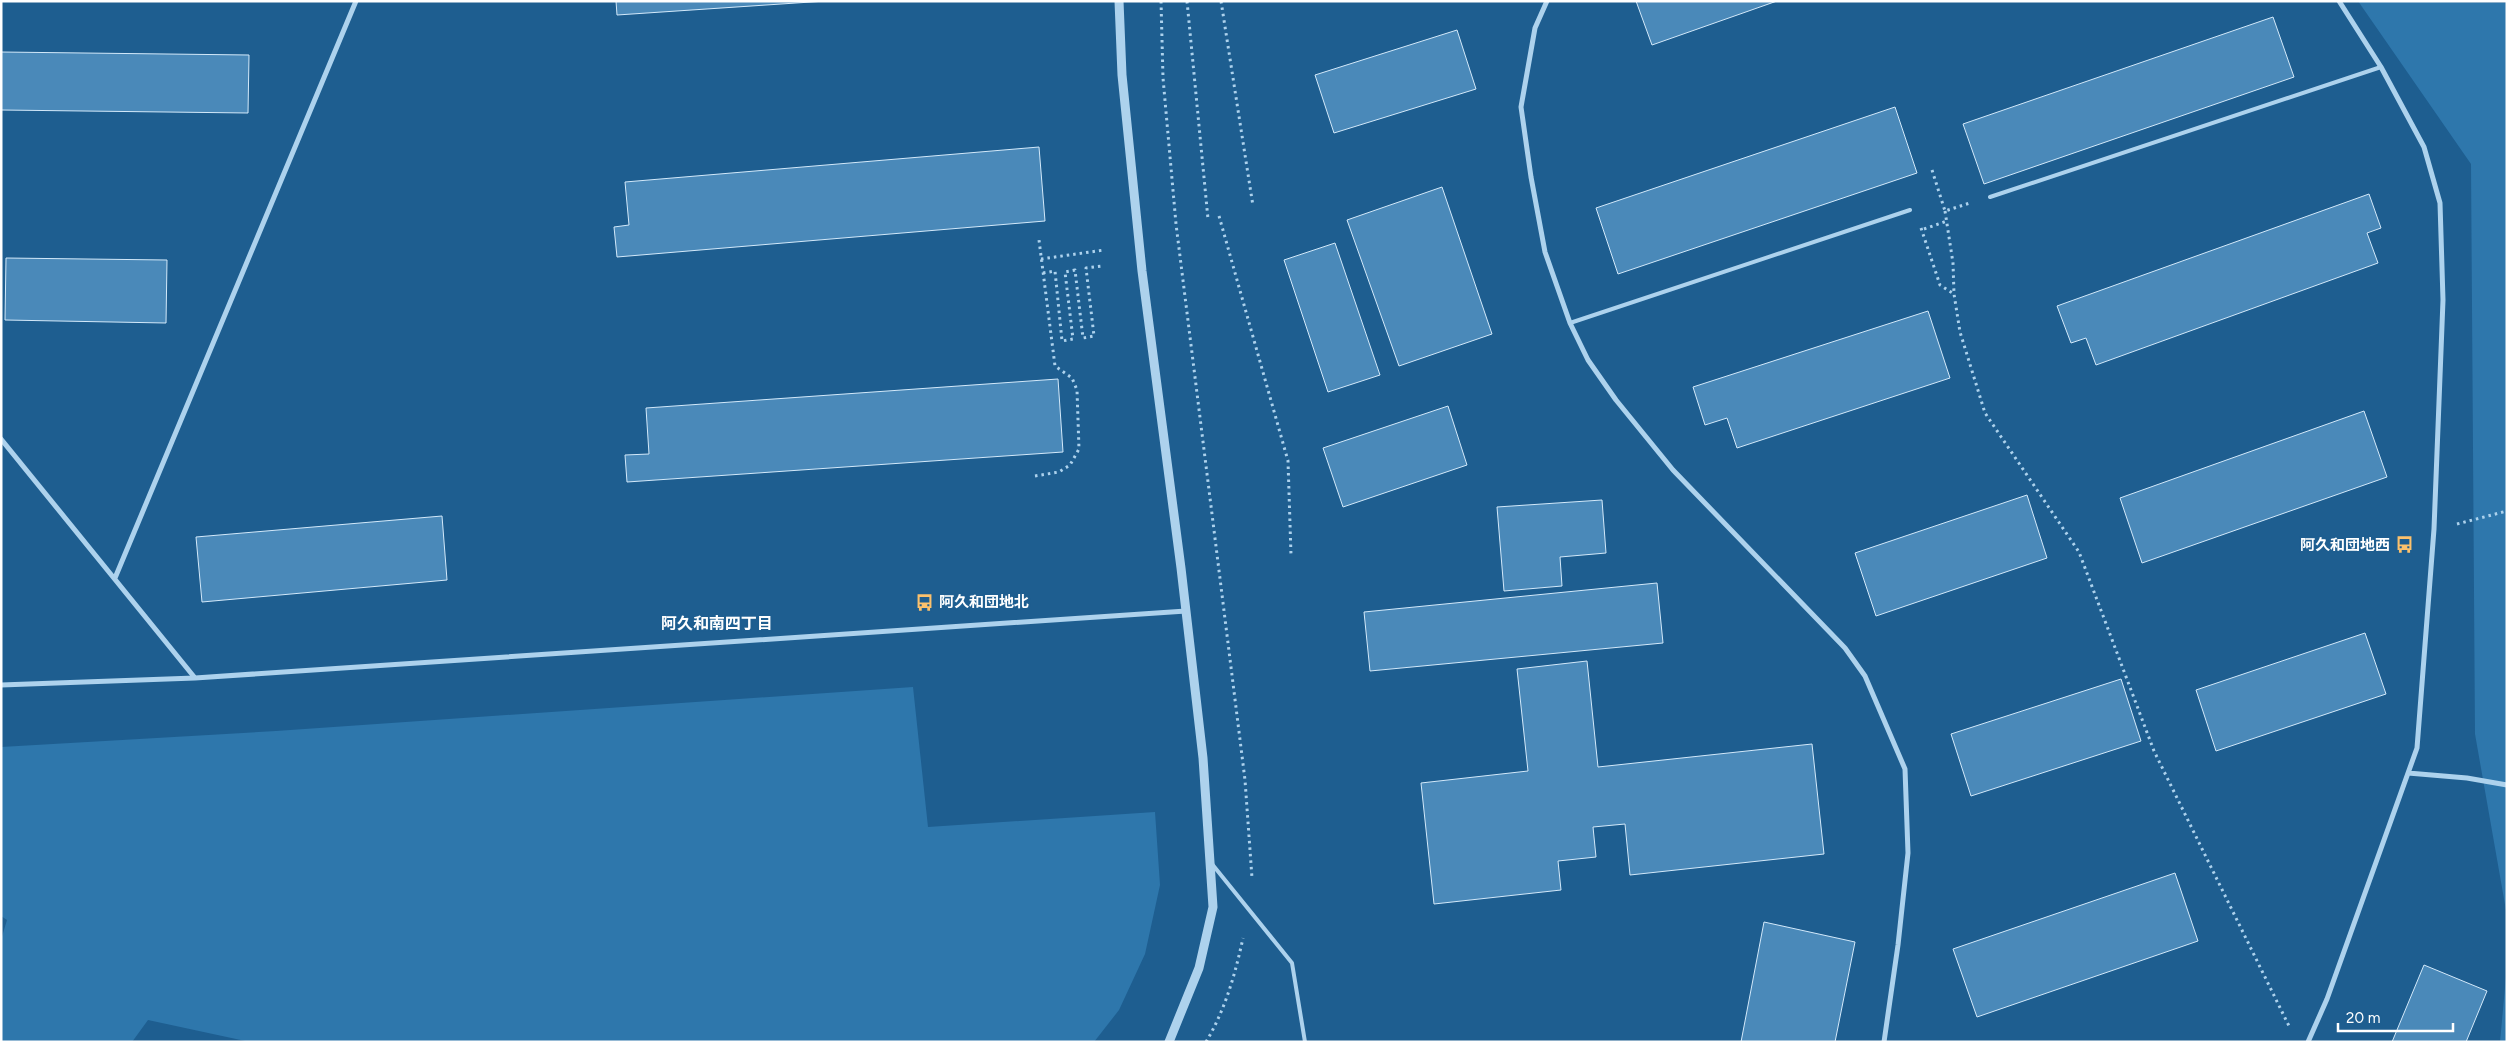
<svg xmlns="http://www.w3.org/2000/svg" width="2508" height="1043" font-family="Figtree,'Noto Sans JP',sans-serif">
<rect width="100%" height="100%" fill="#1e5e90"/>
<path fill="#2e77ac" d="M2358,1L2507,3V916L2475,734L2471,164Z
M913,687L928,827L1155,812L1160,885L1145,954L1119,1010L1094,1042H250L148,1020L132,1042H1V940L7,920L1,916V747L276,731Z
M2507,966V1042H2500Z"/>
<path fill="#4a89b9" stroke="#d3e9fa" d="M616,1H826L617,15Z
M1636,1H1777L1652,45Z
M2273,17L2294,77L1984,184L1963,124Z
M1457,30L1476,89L1334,133L1315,75Z
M1,52L249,55L248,113L1,110Z
M1895,107L1917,173L1618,274L1596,208Z
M1039,147L1045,221L617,257L614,227L629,225L625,182Z
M1442,187L1492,334L1399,366L1347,220Z
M2369,194L2381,228L2367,233L2378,263L2096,365L2086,338L2071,343L2057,306Z
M1335,243L1380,375L1328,392L1284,260Z
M6,258L167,260L166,323L5,320Z
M1928,311L1950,378L1737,448L1727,418L1705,425L1693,387Z
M1058,379L1063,452L627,482L625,455L649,454L646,408Z
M1448,406L1467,465L1343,507L1323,448Z
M2364,411L2387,477L2142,563L2120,498Z
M2027,495L2047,558L1876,616L1855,553Z
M1602,500L1606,553L1560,557L1562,586L1504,591L1497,507Z
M442,516L447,580L202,602L196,537Z
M1657,583L1663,643L1370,671L1364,612Z
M2365,633L2386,694L2216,751L2196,690Z
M1587,661L1598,767L1812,744L1824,854L1630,875L1625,824L1593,827L1596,857L1558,861L1561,890L1434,904L1421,783L1528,771L1517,669Z
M2121,679L2141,741L1971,796L1951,734Z
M2175,873L2198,941L1977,1017L1953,949Z
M1764,922L1855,942L1835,1042H1741Z
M2424,965L2487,991L2466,1042H2392Z"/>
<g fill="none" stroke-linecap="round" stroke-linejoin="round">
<path stroke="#add2ed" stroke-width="3" stroke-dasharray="2.5 4" stroke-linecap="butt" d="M1161,1L1163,78L1176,224L1245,780L1252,878
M1187,1L1208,219
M1221,1L1253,206
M1932,170L1945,211L1970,203
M1945,211L1953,263L1954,294L1960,332L1985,413L2079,552L2154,751L2289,1026
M1219,216L1288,461L1291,555
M1921,228L1940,285L1954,294
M1924,229L1947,221
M1041,259L1104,250
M1043,273L1055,271L1062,341L1073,339L1065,272L1075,270L1083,338L1094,336L1086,268L1103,266
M1035,476L1059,472L1070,465L1079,449L1077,390L1072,378L1055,366L1039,240
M2457,524L2507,511
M1206,1042C1225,1010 1235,975 1243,938"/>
<path stroke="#add2ed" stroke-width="4" d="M1990,197L2381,67
M1570,323L1910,210
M1212,864L1292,963L1305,1042"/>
<path stroke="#add2ed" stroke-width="5" d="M1547,1L1535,28L1521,107L1531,177L1545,252L1570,323L1588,360L1616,400L1673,470L1845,648L1865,676L1905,769L1908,853L1898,945L1884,1042
M1,439L195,678L1186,611
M115,578L356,1
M1,685L195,678
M2408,773L2467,778L2507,785
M2308,1042L2327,999L2417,748L2434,529L2443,300L2440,203L2424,147L2381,67L2339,1"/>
<path stroke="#add2ed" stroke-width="9" d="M1119,1L1122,75L1142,271L1181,568L1203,758L1213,907L1199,968L1169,1042"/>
</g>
<defs>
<symbol id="bus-bare" viewBox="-9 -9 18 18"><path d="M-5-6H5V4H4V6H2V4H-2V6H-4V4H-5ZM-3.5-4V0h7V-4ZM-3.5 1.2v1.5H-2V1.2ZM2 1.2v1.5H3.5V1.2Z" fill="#fcc16c" stroke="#1e5e90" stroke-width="2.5" paint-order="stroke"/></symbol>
</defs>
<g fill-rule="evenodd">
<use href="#bus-bare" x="2392" y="532" width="25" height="25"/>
<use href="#bus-bare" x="912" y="590" width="25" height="25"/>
</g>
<g text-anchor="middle" stroke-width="4" stroke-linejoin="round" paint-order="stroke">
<g font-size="15" font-weight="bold" fill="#fff" stroke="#1e5e90" text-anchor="end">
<text x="2390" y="550">阿久和団地西</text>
<text x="939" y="607" text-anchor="start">阿久和団地北</text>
</g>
<g font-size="16" font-weight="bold" fill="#fff" stroke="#1e5e90">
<text x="717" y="629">阿久和南四丁目</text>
</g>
</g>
<rect width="2508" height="1043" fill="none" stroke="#ffffff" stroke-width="5"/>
<path d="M2338 1023v8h115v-8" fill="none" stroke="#ffffff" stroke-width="2.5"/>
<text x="2346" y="1023" font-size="15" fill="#ffffff" stroke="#1e5e90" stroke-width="4" paint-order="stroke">20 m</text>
</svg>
